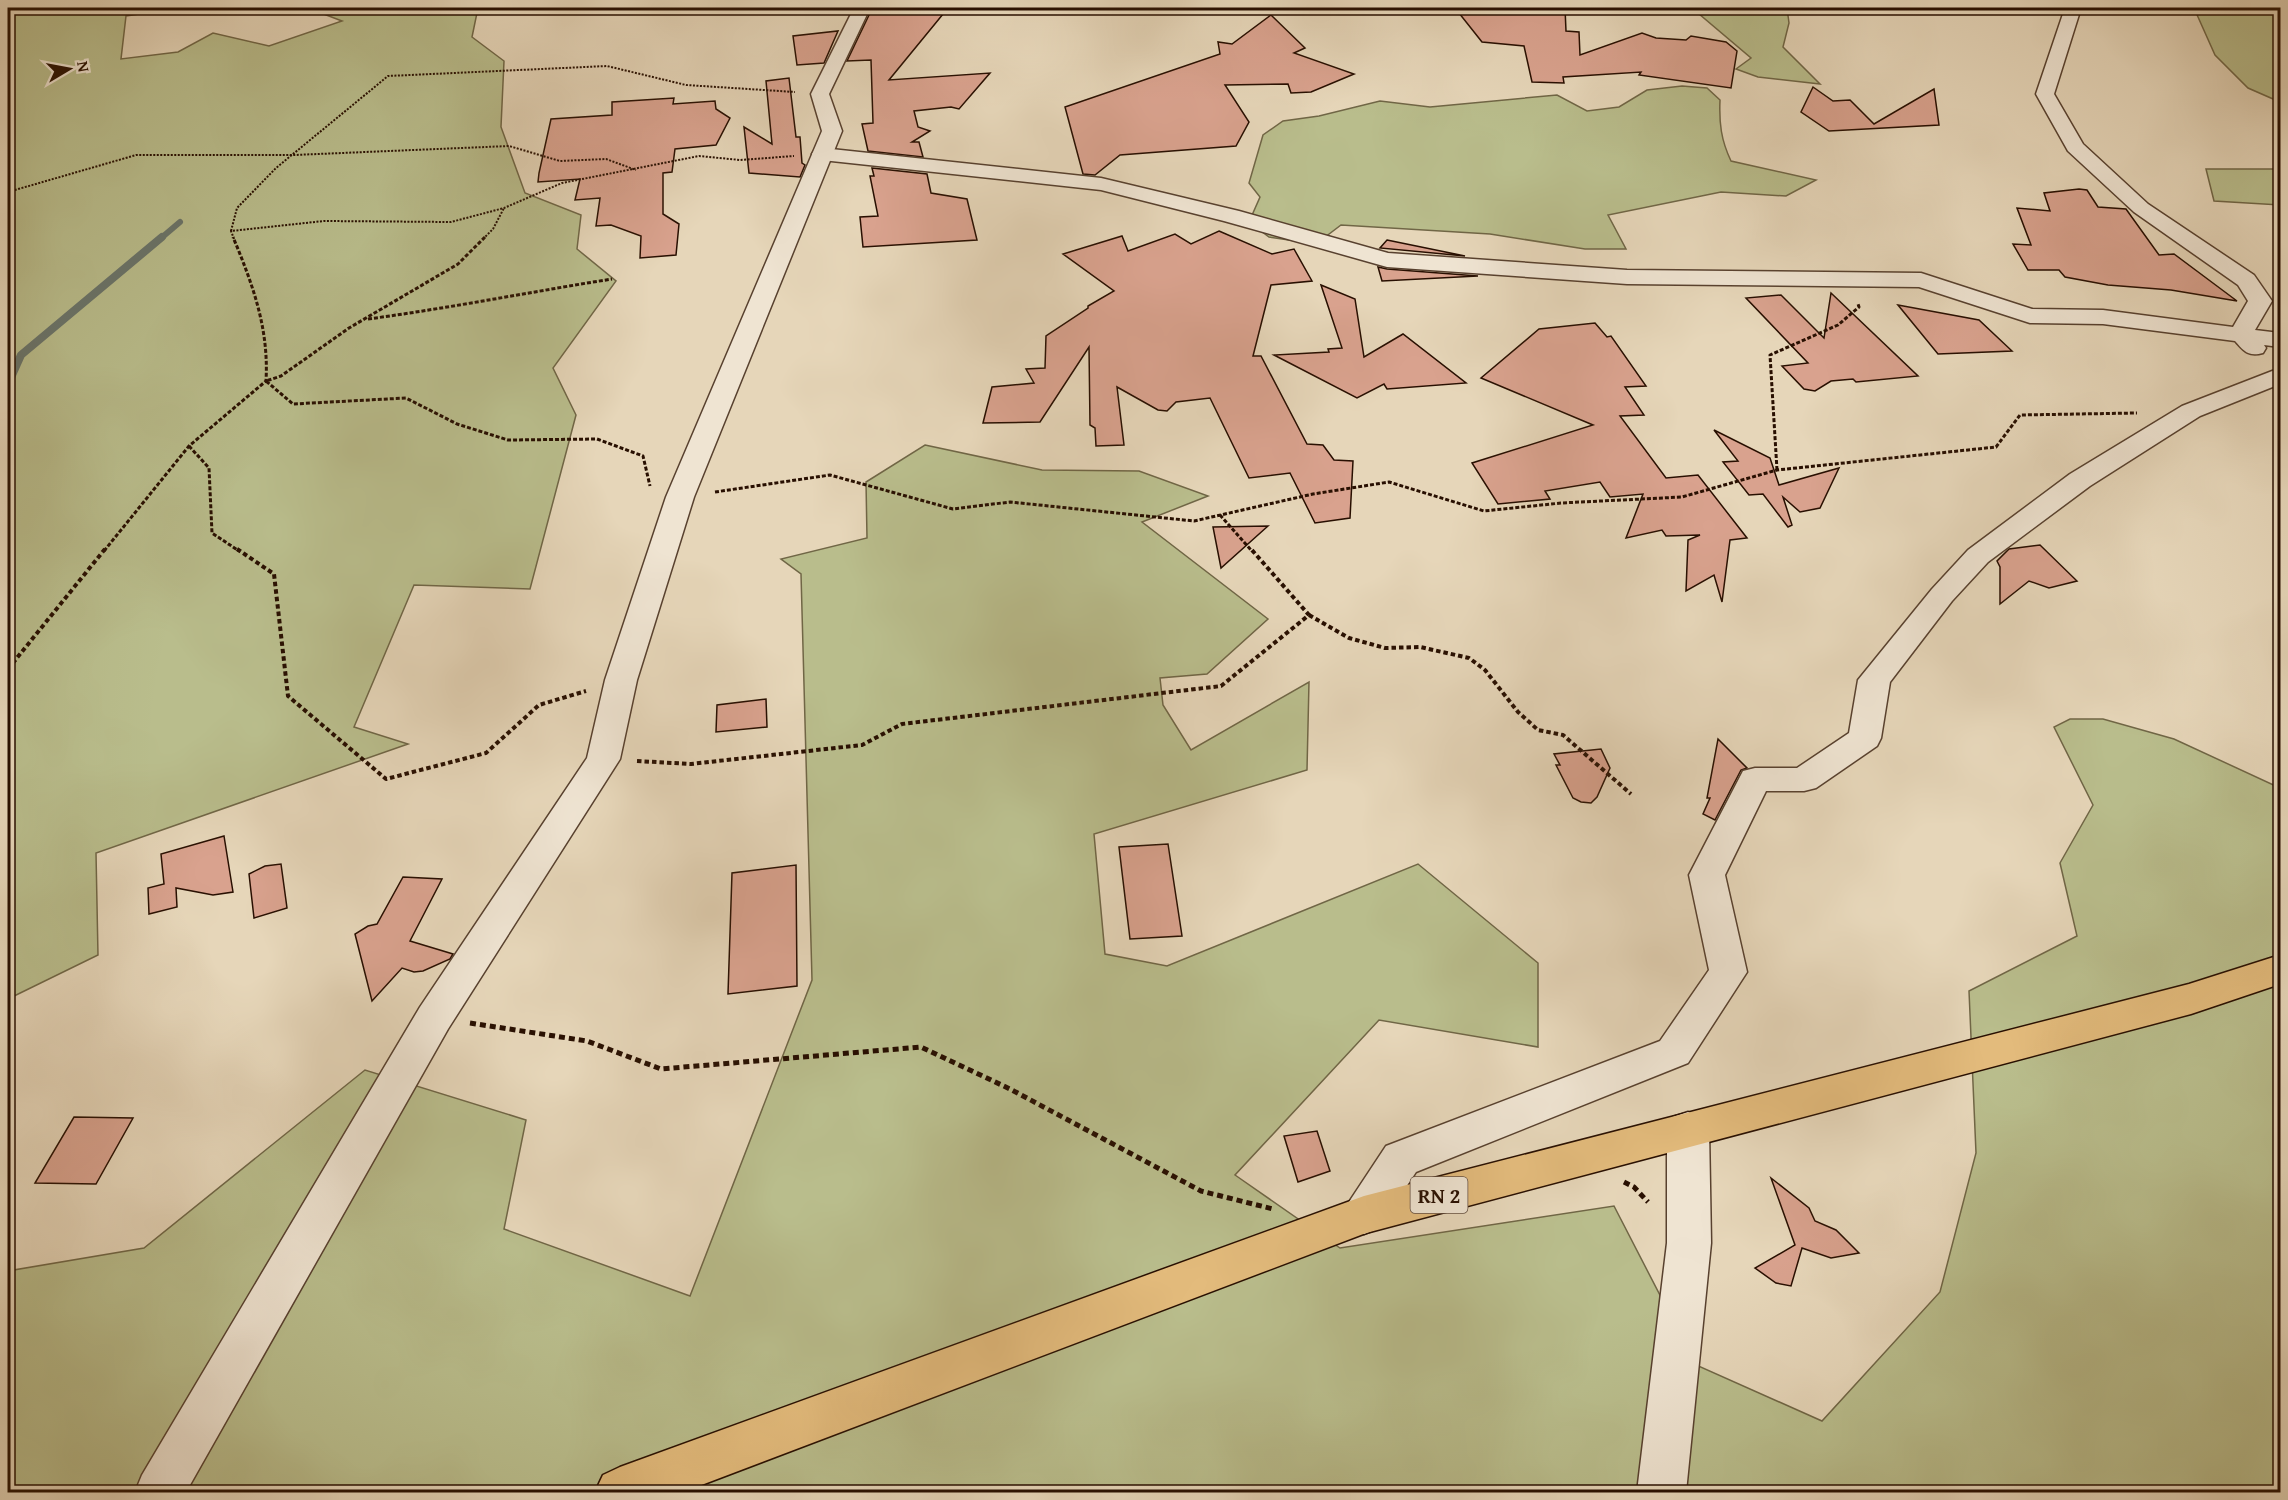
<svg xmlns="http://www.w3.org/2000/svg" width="2288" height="1500" font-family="'Gentium Book Plus',serif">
	<rect width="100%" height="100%" fill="#e6d6b9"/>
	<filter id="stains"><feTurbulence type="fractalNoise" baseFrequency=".00333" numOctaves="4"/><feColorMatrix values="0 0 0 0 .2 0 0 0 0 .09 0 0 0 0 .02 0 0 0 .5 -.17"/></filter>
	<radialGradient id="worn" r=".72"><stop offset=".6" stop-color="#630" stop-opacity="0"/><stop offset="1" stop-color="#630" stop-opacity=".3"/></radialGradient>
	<g fill="#b9bd8c" stroke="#706646" stroke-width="1.5">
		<polygon points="8,8 180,8 126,16 121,59 178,52 213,33 269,46 342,21 321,13 278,8 478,8 472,37 504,61 501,127 525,193 581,215 577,249 616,281 553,368 576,415 530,589 414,585 354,727 408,744 96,853 98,955 8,999"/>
		<polygon points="1692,8 1787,8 1789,23 1783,47 1820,84 1758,77 1736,69 1751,58"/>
		<polygon points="2194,8 2280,8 2280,102 2248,88 2215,55"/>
		<path d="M1682,86L1707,88L1720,100C1719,123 1721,140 1731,161L1816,180L1786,196L1721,192L1608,215L1626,249H1585L1490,234L1341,225L1316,244L1269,237L1249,222L1260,197L1249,183L1263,135L1283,121L1319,116L1380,101L1430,107L1557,95L1587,111L1619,107L1647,90Z"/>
		<polygon points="2280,166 2280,205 2214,201 2206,169 2278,169"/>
		<polygon points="925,445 1042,470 1139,471 1208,496 1142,522 1268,619 1207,674 1160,678 1163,705 1191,750 1309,682 1307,770 1094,834 1105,954 1167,966 1418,864 1538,963 1538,1047 1379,1020 1235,1175 1340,1248 1614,1206 1696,1365 1822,1421 1940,1292 1976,1153 1969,991 2077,936 2060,863 2093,805 2054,727 2070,719 2103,719 2174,739 2280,788 2280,1492 8,1492 8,1271 144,1248 365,1070 526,1120 504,1229 690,1296 812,980 801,574 781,559 867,538 866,482"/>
	</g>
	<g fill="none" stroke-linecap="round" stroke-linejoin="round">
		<polyline stroke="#6a756b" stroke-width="6" points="160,239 180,222"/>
		<polyline stroke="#6a756b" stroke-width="8" points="8,384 21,355 162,237"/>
	</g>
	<g fill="#d9a28e" stroke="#280f01" stroke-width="1.5">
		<polygon points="883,8 948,8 889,80 990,73 959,109 951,107 914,111 918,127 930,131 912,142 919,142 923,157 868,151 862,124 873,123 871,60 847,61 870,13"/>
		<polygon points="1455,8 1565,8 1566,31 1579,32 1580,55 1642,33 1656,38 1686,40 1691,36 1726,42 1737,51 1731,88 1639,75 1641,72 1563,77 1564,83 1532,82 1524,46 1482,42"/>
		<polygon points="1271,15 1305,48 1294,53 1354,74 1311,92 1291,93 1288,84 1225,85 1249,122 1236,146 1120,155 1095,175 1083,174 1065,107 1220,54 1218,42 1232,44"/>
		<polygon points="838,31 824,63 797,65 793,36"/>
		<polygon points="789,78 796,137 800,137 802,163 805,165 800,177 749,173 744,127 772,144 766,81"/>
		<polygon points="1813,87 1833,101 1850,100 1874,124 1934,89 1939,125 1829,131 1801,112"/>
		<polygon points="674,98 673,104 715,101 716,109 730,118 716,145 675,149 672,172 663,173 663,214 679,224 676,255 640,258 641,236 611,225 596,226 600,198 575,200 580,179 538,182 539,173 551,119 612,115 612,102"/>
		<polygon points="872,168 927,174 931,193 967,199 977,240 863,247 860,217 878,216 870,176 874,176"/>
		<polygon points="2079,189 2087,190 2098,207 2126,209 2159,255 2174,254 2237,301 2171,290 2108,285 2065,277 2059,270 2028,270 2013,244 2031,245 2017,208 2050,211 2044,193"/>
		<polygon points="1219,231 1272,254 1294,249 1312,281 1271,285 1253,356 1261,356 1307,444 1323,445 1334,460 1353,461 1350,518 1315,523 1290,473 1249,478 1210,398 1176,402 1167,411 1158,410 1117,387 1124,445 1096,446 1095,428 1090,425 1089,347 1040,422 983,423 992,387 1034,383 1026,369 1045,368 1046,336 1088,308 1088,306 1114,291 1063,254 1122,236 1128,251 1175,234 1191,244"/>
		<polygon points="1387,240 1465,256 1380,248"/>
		<polygon points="1378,267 1387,269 1478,276 1382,281"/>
		<polygon points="1321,285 1355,299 1364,357 1403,334 1466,383 1387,389 1384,384 1357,398 1274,355 1329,352 1328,349 1342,348"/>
		<polygon points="1831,293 1918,376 1856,382 1853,379 1831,381 1815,391 1804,389 1782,366 1808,363 1746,298 1781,295 1824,338"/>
		<polygon points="1898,305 1979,320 2012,351 1938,354"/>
		<polygon points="1595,323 1607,337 1611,336 1646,386 1625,387 1644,415 1620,416 1666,478 1698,475 1747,538 1730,540 1722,602 1714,575 1686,591 1688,540 1700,535 1666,536 1662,530 1626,538 1643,494 1610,497 1600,482 1545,491 1550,499 1498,504 1472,463 1593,425 1481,378 1539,329"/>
		<polygon points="1714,430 1770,458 1779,485 1839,468 1820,508 1800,512 1783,497 1792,525 1788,527 1763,494 1749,495 1723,462 1738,461"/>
		<polygon points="1268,526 1221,568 1213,527"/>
		<polygon points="2040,545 2077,581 2049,588 2029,581 2000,604 2000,567 1997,561 2009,549"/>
		<polygon points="766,699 767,727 716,732 717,705"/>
		<polygon points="1718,739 1747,768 1741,770 1715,820 1703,814 1710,798 1707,798"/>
		<polygon points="1601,749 1610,768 1597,797 1591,803 1581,802 1573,798 1556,765 1560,765 1554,754"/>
		<polygon points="224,836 233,892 213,895 176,888 177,907 149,914 148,888 164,884 161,854"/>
		<polygon points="1168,844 1182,936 1130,939 1119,847"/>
		<polygon points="281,864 287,908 254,918 249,874 265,866"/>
		<polygon points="796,865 797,986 728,994 732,873"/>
		<polygon points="403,877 442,879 410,941 453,954 450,959 423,971 414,972 402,968 372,1001 355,934 368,926 377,924"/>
		<polygon points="74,1117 133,1118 96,1184 35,1183"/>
		<polygon points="1317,1131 1330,1171 1298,1182 1284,1136"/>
		<polygon points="1771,1178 1809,1208 1815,1221 1836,1230 1859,1253 1831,1258 1802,1248 1791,1286 1776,1283 1755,1268 1795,1245"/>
	</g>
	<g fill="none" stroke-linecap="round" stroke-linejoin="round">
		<g stroke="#58412f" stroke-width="3">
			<g id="minor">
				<path d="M2065,8H2081L2054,94L2083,144L2148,204L2254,275L2272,301L2255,330L2280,333V347L2264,345L2266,348L2263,353C2248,357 2244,351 2235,341L2103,324L2030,323L1919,287L1627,284L1387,267L1224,221L1101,190L822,160L815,158L812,154L815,150L822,148L1101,178L1239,211L1388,253L1627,270L1921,273L2032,309L2103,310L2233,327L2248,301L2238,285L2134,212L2068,151L2036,94Z"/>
				<polygon points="2280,368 2280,384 2200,416 2090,486 1988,562 1952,601 1890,682 1881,738 1877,746 1816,788 1804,791 1766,791 1725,875 1747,972 1688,1063 1416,1172 1379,1228 1364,1234 1349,1228 1342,1215 1349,1202 1386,1146 1660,1041 1709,970 1689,875 1743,771 1755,768 1797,768 1849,733 1858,680 1932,589 1968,550 2070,474 2182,406"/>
				<polygon points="1688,1112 1703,1117 1709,1129 1711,1243 1686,1492 1637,1492 1667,1243 1667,1129 1673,1117"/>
			</g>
		</g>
		<g stroke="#58412f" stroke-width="3">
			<polygon id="tertiary" points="854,8 870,8 829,94 842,131 694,497 637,680 620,759 448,1029 186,1492 135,1492 142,1475 420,1007 587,758 605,680 666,497 822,131 811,94"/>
		</g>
		<g stroke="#280f01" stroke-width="3">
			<polygon id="primary" points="2280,955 2280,984 2191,1014 1366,1233 683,1492 595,1492 603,1475 620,1467 1364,1196 2189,984"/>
		</g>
		<g stroke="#280f01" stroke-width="2" stroke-dasharray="2 1.5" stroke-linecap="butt">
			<polyline points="8,192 136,155 294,155 509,146 560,161 606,159 636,170"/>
			<polyline points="231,231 237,208 276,168 388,76 607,66 686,85 795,92"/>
			<polyline points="234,239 231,231 324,221 451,222 504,208 562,183 699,156 740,160 794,156"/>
			<polyline points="483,239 493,229 504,208"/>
		</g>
		<g stroke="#280f01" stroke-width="3" stroke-dasharray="4 2" stroke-linecap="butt">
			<polyline points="485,237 458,264 349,328 281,376 266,381 293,404 406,398 457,424 508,440 597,439 643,456 650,486"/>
			<path d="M368,319C450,308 530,292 612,279"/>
			<polyline points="189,446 209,468 212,533 239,551"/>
			<polyline points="1777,470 1770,355 1838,325 1859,307 1858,304"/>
			<polyline points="715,492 830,475 953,509 1010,502 1194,521 1313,494 1389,482 1484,511 1561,503 1682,497 1777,470 1996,447 2020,415 2137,413"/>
			<polyline points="1220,515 1252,551"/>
			<path d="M104,551L189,446L266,381C269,329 253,285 233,237"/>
		</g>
		<g stroke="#280f01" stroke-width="4" stroke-dasharray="4.5 3" stroke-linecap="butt">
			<polyline points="237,549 274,574 288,696 386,779 486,753 539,705 586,691"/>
			<polyline points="1309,615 1349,638 1385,648 1420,647 1469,658 1485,670 1518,712 1538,730 1563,735 1631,794"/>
			<polyline points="8,669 105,549"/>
			<polyline points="637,761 691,764 862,745 902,724 1221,686 1309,615 1251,549"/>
		</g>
		<g stroke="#280f01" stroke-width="5" stroke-dasharray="6 4" stroke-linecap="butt">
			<polyline points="470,1023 587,1041 661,1069 921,1047 1010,1089 1201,1191 1273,1209"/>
			<polyline points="1624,1182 1634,1187 1648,1202"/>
		</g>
		<use href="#minor" fill="#efe4d2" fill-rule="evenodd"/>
		<use href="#tertiary" fill="#efe4d2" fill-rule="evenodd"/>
		<use href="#primary" fill="#e3bb7c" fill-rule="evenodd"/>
	</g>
	<g text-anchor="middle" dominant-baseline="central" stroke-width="5" stroke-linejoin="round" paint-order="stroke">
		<rect fill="#efe4d2" stroke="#644f40" stroke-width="1.5" x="1410.5" y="1177" width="57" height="36" rx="4.5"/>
		<g font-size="21" font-weight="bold" fill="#280f01">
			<text x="1439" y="1195">RN 2</text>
		</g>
	</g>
	<rect width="2288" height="1500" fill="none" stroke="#e6d6b9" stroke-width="30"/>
	<rect x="9" y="9" width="2270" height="1482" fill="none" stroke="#280f01" stroke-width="3"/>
	<rect x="15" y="15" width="2258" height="1470" fill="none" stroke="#280f01" stroke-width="1.5"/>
	<g transform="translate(69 69) rotate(80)" stroke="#efe4d2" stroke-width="4.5" paint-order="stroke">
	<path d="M0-4.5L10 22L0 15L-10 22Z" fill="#280f01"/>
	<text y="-9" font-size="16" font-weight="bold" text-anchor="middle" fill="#280f01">N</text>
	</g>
	<rect width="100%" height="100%" filter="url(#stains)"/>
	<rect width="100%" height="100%" fill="url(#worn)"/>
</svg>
